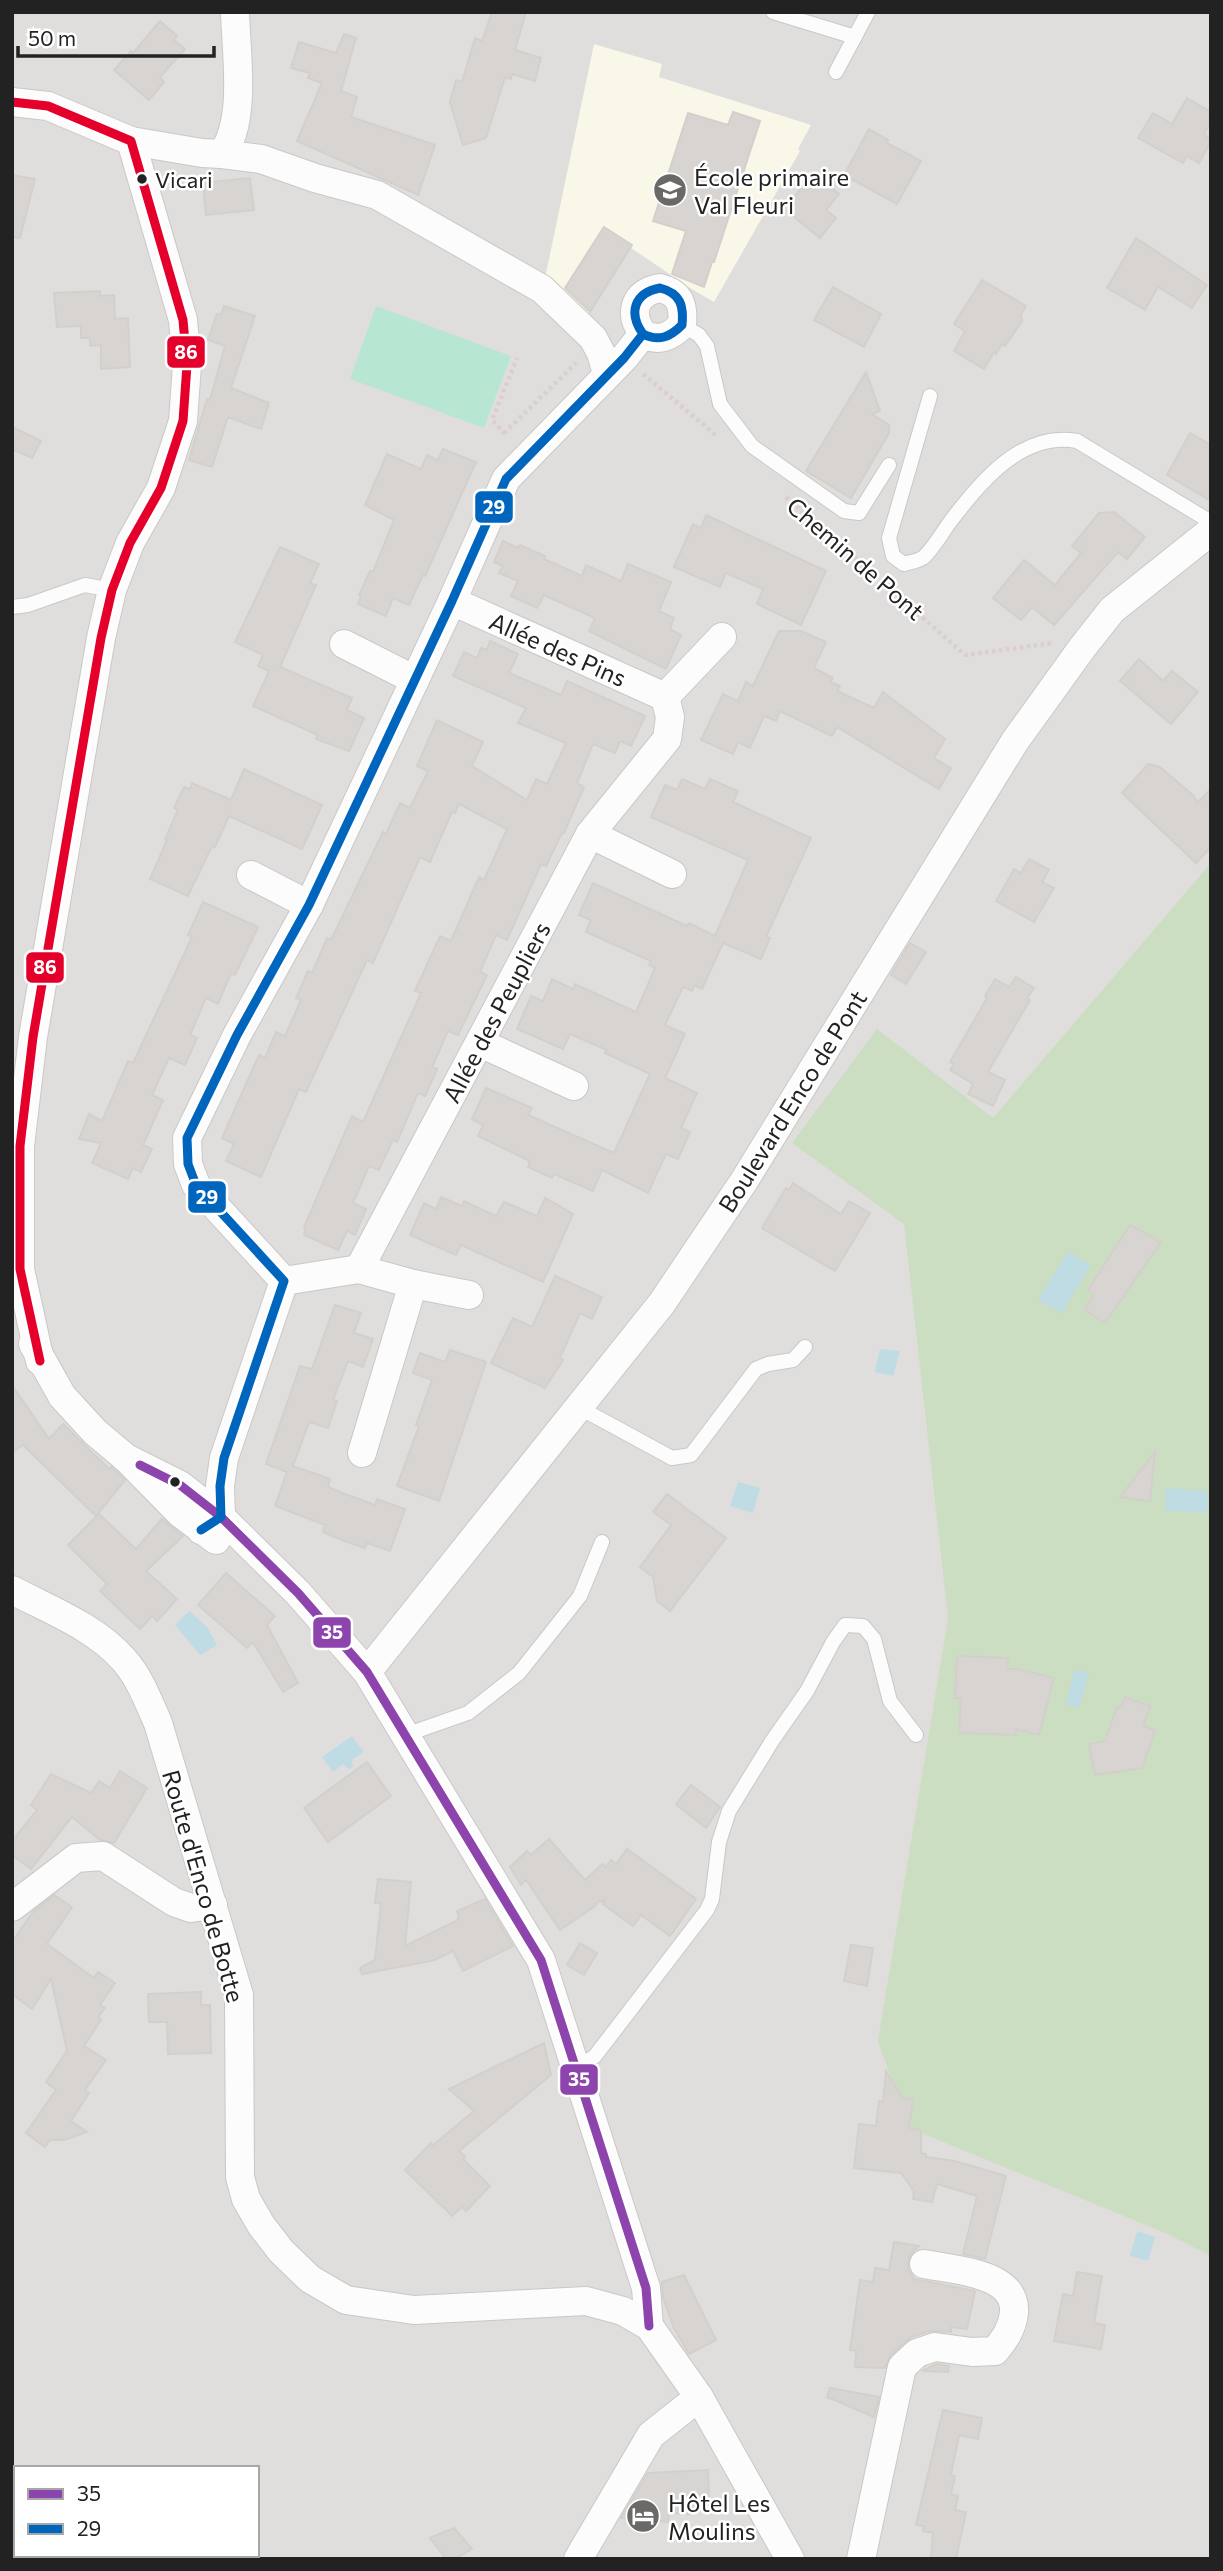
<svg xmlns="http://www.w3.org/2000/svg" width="1223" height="2571" font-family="Commissioner,sans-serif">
	<rect width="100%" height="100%" fill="#f0eeeb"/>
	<path fill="#dfdedc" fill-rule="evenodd" d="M12,12H1211V2559H12ZM16,2468H257V2555H16Z"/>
	<polygon fill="#f8f7e8" points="594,44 662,64 659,77 811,125 798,149 800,151 714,302 671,277 671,275 631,248 584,320 544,283"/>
	<polygon fill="#cbdec1" points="1211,863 1211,2256 1163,2232 909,2128 878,2041 948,1618 904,1224 792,1143 877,1029 993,1118"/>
	<polygon fill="#b7e6d2" points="376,306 511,356 484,428 350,379"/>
	<polygon fill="#e0dfde" points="592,359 635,399 560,477 513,431 586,360"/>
	<g fill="#bfdbe3">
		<polygon points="1068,1252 1091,1265 1062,1313 1038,1300"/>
		<polygon points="880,1349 900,1351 893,1376 875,1372"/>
		<polygon points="738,1482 760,1488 753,1513 730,1506"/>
		<polygon points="1166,1488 1208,1491 1207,1512 1165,1511"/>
		<polygon points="189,1611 207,1627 217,1645 200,1655 175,1625"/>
		<polygon points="1075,1669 1089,1673 1079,1708 1066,1704"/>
		<polygon points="352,1736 364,1752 352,1760 353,1767 349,1769 343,1764 333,1772 322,1757"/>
		<polygon points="1137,2231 1155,2237 1148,2261 1130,2256"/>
	</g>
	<g fill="#d7d4d2" stroke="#d3d0cc" stroke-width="2">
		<polygon points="492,12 526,12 515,50 541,58 535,81 512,74 511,79 505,77 486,138 463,145 450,102 456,80 462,82 475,38 482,41"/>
		<polygon points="160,21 177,36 174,40 185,49 160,77 164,82 149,100 114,70 131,51 133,53"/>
		<polygon points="344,34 356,38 341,91 357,97 351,117 435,145 418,195 297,141 322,83 308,78 310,73 291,68 299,42 336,53"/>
		<polygon points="1187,98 1211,112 1211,122 1204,134 1211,141 1199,163 1187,156 1183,163 1138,138 1153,113 1172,124"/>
		<polygon points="733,112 760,121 714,262 712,262 704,287 672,274 686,231 653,221 688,113 728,125"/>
		<polygon points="869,129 888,140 887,143 921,161 897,204 844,175"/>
		<polygon points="813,173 839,194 826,210 836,218 820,238 788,212 795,203 792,200"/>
		<polygon points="12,175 35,179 20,238 12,237"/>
		<polygon points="250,178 254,210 206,215 203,183"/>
		<polygon points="604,227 632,245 590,312 565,288"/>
		<polygon points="1136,238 1207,285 1192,308 1158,287 1145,310 1107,288"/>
		<polygon points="982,280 1026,306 1020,316 1022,318 1022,321 1005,346 1002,344 996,354 994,352 984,369 954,351 965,331 954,324"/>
		<polygon points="833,287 881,314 864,347 814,320"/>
		<polygon points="100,291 100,296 114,295 115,319 128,318 130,367 101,369 101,345 90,346 90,338 81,338 81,326 57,327 54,293"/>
		<polygon points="224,306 255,316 231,388 269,403 261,429 228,417 212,467 189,460 207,399 210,400 225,346 208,340 217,314 221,315"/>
		<polygon points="866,372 880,411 872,414 889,425 889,433 851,498 806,471"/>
		<polygon points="12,427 41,441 32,458 12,449"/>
		<polygon points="1190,433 1211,445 1211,501 1167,475"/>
		<polygon points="443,449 476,462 425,576 423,575 409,605 393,598 386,616 358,604 361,597 359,595 370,571 373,572 394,520 365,505 387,454 421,469 427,455 438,460"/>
		<polygon points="1114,512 1145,537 1127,559 1118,552 1054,625 1032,607 1021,620 993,598 1024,560 1055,585 1081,553 1072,546 1099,513"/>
		<polygon points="706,515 826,571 801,625 757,604 763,589 726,573 720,587 674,567 693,524 701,528"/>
		<polygon points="503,541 518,548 520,545 545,556 544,559 582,576 586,565 621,581 628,564 671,582 659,611 674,618 670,629 681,635 666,669 589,631 595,618 544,595 537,608 511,596 518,581 499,573 503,566 494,562"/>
		<polygon points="280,547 319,564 310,583 316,585 280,667 352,698 347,710 364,718 349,751 316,739 318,735 253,706 269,671 258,666 263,655 235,642"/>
		<polygon points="779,631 801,631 826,642 814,668 833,678 830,682 840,686 837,691 874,708 883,692 945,739 934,758 951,768 939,789 837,727 832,736 780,711 776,721 764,716 750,748 738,742 733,754 701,740 723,694 738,701 746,682 753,686"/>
		<polygon points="490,641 518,654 509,673 561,695 567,681 645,716 631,746 620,741 615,753 593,744 577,783 584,787 564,833 562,833 546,866 541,864 507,940 496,935 480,972 487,975 458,1035 448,1031 432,1067 437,1069 425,1096 418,1093 397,1142 393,1140 379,1170 369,1166 353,1203 366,1209 355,1235 347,1231 338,1250 304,1235 306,1229 304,1227 352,1116 363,1122 421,993 415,991 440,936 451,941 479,877 484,880 507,829 459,804 455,813 452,812 430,862 420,857 373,963 367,960 306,1092 299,1089 261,1177 226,1161 234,1144 222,1138 259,1055 265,1058 276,1032 285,1036 301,1000 296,998 308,971 312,973 327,938 331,940 383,832 386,834 400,803 410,808 428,771 417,766 437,720 483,742 472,766 527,800 536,779 547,784 566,743 518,723 526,708 453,676 464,652 477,658 481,648 487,650"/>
		<polygon points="1139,659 1163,681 1172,671 1198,692 1171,724 1120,681"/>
		<polygon points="1148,764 1160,767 1194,796 1197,803 1211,789 1211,847 1196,863 1122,793"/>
		<polygon points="244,769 322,805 302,849 229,816 215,847 212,846 188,896 150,879 167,840 165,839 178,810 174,808 184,787 190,789 192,783 231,800"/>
		<polygon points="682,779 705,789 710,779 738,791 733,802 811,838 766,937 770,938 761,959 723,943 702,989 694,985 692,991 683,987 665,1025 685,1034 665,1078 697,1093 681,1128 690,1132 678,1159 666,1154 648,1193 602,1170 593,1191 554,1174 552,1178 528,1167 530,1161 478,1136 483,1125 472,1119 486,1088 532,1108 528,1115 614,1153 650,1074 605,1053 607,1050 570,1034 563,1049 517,1029 531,996 543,1001 552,979 573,989 575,984 636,1012 655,968 649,965 651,961 586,932 591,920 579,915 593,883 687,926 689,923 715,936 748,860 651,817 665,785 677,790"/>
		<polygon points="1029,859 1049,870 1042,882 1054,888 1034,922 996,901 1014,869 1021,873"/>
		<polygon points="203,902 258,927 235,975 231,973 218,1004 206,998 190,1035 197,1038 185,1065 169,1058 152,1095 163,1100 143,1145 152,1149 141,1172 133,1168 128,1179 92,1163 101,1143 79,1139 89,1114 102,1121 128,1061 133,1063 192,937 188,935"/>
		<polygon points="910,943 926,952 906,984 891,975"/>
		<polygon points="1016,977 1034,988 1027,998 1030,1000 988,1072 1005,1080 993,1106 968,1094 973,1084 950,1070 954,1064 950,1062 987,998 985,996 995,979 1009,987"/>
		<polygon points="793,1183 841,1214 849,1201 870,1213 835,1271 762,1228 786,1188 789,1190"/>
		<polygon points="441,1197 462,1206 464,1201 496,1216 504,1202 537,1216 545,1198 573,1214 543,1282 461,1245 456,1255 410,1235 424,1203 436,1209"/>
		<polygon points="1130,1225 1161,1242 1105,1323 1085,1310 1094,1294 1088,1290"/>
		<polygon points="555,1276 602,1297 592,1319 580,1313 560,1358 563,1360 545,1388 491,1363 513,1318 532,1327"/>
		<polygon points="335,1305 361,1313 354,1333 373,1339 363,1367 348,1361 333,1400 337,1401 328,1428 309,1422 293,1466 330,1479 328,1487 345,1494 375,1505 377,1499 405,1509 390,1551 367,1543 365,1548 344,1541 323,1532 325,1525 275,1506 287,1472 266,1464 300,1366 312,1369"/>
		<polygon points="450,1350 486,1362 439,1501 397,1486 419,1426 416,1425 432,1380 413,1373 420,1353 445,1362"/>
		<polygon points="12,1385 49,1439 63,1424 109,1469 111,1467 125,1480 96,1516 23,1445 12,1452"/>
		<polygon points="1155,1452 1150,1501 1120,1497"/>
		<polygon points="667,1494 726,1538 670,1611 657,1601 653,1577 640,1567 671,1525 653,1512"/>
		<polygon points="99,1514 136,1549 162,1519 183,1536 146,1571 177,1599 157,1621 152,1616 140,1629 100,1591 107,1584 68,1545"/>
		<polygon points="226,1573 275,1616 267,1625 298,1683 283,1692 253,1642 247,1648 198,1605"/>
		<polygon points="957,1656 1008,1658 1007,1669 1018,1669 1054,1678 1039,1735 1016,1729 1016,1735 959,1733 961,1698 955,1698"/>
		<polygon points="1125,1697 1151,1706 1143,1726 1155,1730 1142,1768 1095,1775 1089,1744 1105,1741 1117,1707 1121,1708"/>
		<polygon points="367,1762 391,1796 328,1842 304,1808"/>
		<polygon points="120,1771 147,1788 114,1843 100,1840 72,1817 31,1869 12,1855 12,1841 37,1810 31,1805 51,1774 91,1793 99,1781 110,1788"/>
		<polygon points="691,1785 720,1807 706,1828 676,1804"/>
		<polygon points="549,1839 585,1880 602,1864 606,1867 611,1860 616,1864 627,1849 696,1899 670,1936 641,1915 633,1926 603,1904 605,1899 601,1902 599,1901 595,1906 560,1930 526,1880 521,1885 510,1867 527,1851 531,1855"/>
		<polygon points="378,1879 411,1882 405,1946 456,1921 459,1918 457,1911 485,1899 513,1946 463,1971 453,1951 435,1960 362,1974 360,1968 375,1960 381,1903 375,1903"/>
		<polygon points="54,1895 72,1907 47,1944 94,1978 98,1972 115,1983 100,2005 105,2008 98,2017 101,2020 84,2046 106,2060 87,2087 85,2091 89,2093 71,2121 87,2132 64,2140 50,2140 45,2147 26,2133 56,2090 46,2082 67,2051 51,1979 32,2009 12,1994 12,1942 33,1912"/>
		<polygon points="580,1943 597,1953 584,1975 567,1965"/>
		<polygon points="851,1945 873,1948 867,1986 844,1981"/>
		<polygon points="201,1992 201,2005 210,2005 211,2053 168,2054 167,2022 149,2022 148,1994"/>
		<polygon points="544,2043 551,2075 459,2151 465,2156 463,2159 490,2186 466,2211 462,2207 452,2216 405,2170 431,2143 433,2145 474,2111 449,2089"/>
		<polygon points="886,2071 902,2098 913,2099 909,2128 921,2130 921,2153 926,2154 926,2157 955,2161 1006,2176 985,2259 963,2254 977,2196 937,2184 932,2202 913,2199 914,2191 901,2173 854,2168 859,2124 876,2126 879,2101 883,2102"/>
		<polygon points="894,2242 919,2246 911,2254 908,2262 908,2269 914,2279 975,2291 967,2329 951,2327 951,2332 930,2331 911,2337 891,2355 885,2368 855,2367 856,2351 850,2350 860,2280 873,2282 875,2268 889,2270"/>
		<polygon points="1077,2272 1102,2276 1094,2323 1105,2325 1101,2349 1054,2341 1063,2294 1073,2296"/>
		<polygon points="684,2275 716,2340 689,2354 674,2328 663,2298 662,2282"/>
		<polygon points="937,2364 949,2366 948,2372 922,2371"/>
		<polygon points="830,2388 879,2397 874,2417 827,2397"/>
		<polygon points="943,2410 982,2418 978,2439 959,2435 951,2475 955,2476 951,2494 958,2496 955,2510 966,2512 956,2559 931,2559 933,2533 923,2531 924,2526 916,2525"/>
		<polygon points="708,2470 709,2503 706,2503 706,2510 690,2510 690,2514 669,2513 668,2522 621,2518 648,2473"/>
		<polygon points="454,2528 472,2549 454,2559 446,2559 430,2538"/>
	</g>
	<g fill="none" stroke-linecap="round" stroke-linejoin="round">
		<g stroke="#c9c8c7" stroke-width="16">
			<g id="lane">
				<polyline points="773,12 855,37"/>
				<polyline points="836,72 868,12"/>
				<polyline points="682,325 699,335 707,346 720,404 752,446 844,511 859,513 889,465"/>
				<path d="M930,396L889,538L893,556L904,564C910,562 919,561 924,557C934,547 942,533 950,522C980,482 1022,431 1077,441L1211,522"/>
				<polyline points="12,607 28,605 85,585 112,590"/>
				<polyline points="578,1407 672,1458 691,1455 756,1369 768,1364 793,1360 805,1347"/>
				<polyline points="405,1735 468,1713 519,1673 580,1596 602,1542"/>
				<polyline points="578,2068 595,2056 707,1910 712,1899 719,1842 729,1811 772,1741 807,1691 833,1642 845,1625 863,1626 874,1639 890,1701 916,1735"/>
			</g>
		</g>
		<g stroke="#c9c8c7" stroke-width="30">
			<g id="street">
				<polyline points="12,102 48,106 131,141 183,320 187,365 183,421 161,488 130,543 112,590 101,638 33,1037 20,1146 20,1269 40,1361"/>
				<path d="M131,141L202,153L222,154C247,121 236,53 235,12"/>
				<polyline points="222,154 261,159 315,178 377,195 542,289 593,338 601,353 607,374"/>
				<polyline points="452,601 665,697"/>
				<polyline points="344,644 415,680"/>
				<polyline points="665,697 722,637"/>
				<polyline points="590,834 672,874"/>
				<polyline points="251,875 309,905"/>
				<polyline points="480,1043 574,1086"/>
				<polyline points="359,1269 413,1284 469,1295"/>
				<polyline points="284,1281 359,1269 590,834 667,739 670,717 665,697"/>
				<polyline points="33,1344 62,1396 95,1432 126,1458 180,1513 216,1540"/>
				<polyline points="362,1453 413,1284"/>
				<polyline points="126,1458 180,1485 221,1517 298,1593 367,1672 541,1960 646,2288 649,2326"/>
				<path d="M201,1530L221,1517L220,1486L224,1458L284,1281L196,1185L188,1164L187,1138L237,1035L309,905L452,601L506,479L624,358L643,334C659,342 670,337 682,325C684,305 680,293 660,288C634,293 628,313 643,334"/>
				<path d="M12,1590C50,1610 95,1627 124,1660C140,1678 148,1701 158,1723L239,1995L240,2177L246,2199L261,2225L281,2251L310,2279L346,2300L414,2310L586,2301L623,2311L649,2326L699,2397L790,2559"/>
				<polyline points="367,1672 662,1303 744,1181 1015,741 1082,648 1112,610 1211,531"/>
				<polyline points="12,1907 76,1858 103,1856 174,1902 191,1908 213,1905"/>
				<polyline points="578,2559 651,2435 699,2397"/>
				<path d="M861,2559L902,2367L917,2353L935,2347L972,2352L995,2351C1005,2339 1012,2329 1014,2313C1017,2272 953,2270 924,2264"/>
			</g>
		</g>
		<g stroke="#dccecd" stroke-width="4.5" stroke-dasharray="3.5 3.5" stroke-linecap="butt">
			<polyline points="643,374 717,436"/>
			<polyline points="504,433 576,363"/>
			<polyline points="505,434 492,420 517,358"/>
			<polyline points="786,497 965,655 1053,643"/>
		</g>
		<use href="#lane" stroke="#fdfcfc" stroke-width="14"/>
		<use href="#street" stroke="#fdfcfc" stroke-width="28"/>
		<g stroke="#fff" stroke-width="14">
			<polyline id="bus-1" points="140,1465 180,1485 221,1517 298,1593 367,1672 541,1960 646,2288 649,2326"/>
		</g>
		<g stroke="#fff" stroke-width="14">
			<path id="bus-2" d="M201,1530L221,1517L220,1486L224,1458L284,1281L196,1185L188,1164L187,1138L237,1035L309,905L452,601L506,479L624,358L643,334C659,342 670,337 682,325C684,305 680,293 660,288C634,293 628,313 643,334"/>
		</g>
		<g stroke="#fff" stroke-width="14">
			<polyline id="bus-3" points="12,102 48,106 131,141 183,320 187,365 183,421 161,488 130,543 112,590 101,638 33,1037 20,1146 20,1269 40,1361"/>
		</g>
		<use href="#bus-1" stroke="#8e44ad" stroke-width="9"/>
		<use href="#bus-2" stroke="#0065bd" stroke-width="9"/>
		<use href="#bus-3" stroke="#e4002b" stroke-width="9"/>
	</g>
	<defs>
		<g id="school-disc" transform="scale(1.75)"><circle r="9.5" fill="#6a6968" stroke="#fff"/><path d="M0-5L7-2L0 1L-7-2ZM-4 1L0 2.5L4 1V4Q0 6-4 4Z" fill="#fff"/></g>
		<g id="hotel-disc" transform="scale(1.75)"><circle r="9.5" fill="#6a6968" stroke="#fff"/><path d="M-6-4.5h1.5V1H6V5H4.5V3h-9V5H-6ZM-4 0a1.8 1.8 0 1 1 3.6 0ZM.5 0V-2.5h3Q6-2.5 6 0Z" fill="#fff"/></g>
	</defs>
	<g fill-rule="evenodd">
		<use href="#school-disc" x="670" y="190"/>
		<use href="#hotel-disc" x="643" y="2516"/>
	</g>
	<g fill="#222" stroke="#fff" stroke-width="2.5">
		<circle cx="142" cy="179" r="6"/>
		<circle cx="175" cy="1482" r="6"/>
	</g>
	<g text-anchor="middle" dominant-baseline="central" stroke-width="5" stroke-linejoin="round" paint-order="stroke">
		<g font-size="22" fill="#222" stroke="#fff" text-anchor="start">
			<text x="155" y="179">Vicari</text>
		</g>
		<g font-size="24" fill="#222" stroke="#fff" text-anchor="start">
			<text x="694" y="176">École primaire<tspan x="694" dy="28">Val Fleuri</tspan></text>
			<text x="668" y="2502">Hôtel Les<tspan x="668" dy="28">Moulins</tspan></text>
		</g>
		<g font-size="24" fill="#222" stroke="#fff">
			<text transform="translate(856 558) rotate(41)">Chemin de Pont</text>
			<text transform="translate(558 649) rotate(24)">Allée des Pins</text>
			<text transform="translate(496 1012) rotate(-62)">Allée des Peupliers</text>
			<text transform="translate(792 1101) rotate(-58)">Boulevard Enco de Pont</text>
			<text transform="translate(204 1886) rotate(74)">Route d'Enco de Botte</text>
		</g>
	</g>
	<g stroke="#fff" stroke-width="2.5">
		<rect x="166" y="335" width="40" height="34" rx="7" fill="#e4002b"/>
		<rect x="474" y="490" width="40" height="34" rx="7" fill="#0065bd"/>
		<rect x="25" y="951" width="40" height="33" rx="7" fill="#e4002b"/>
		<rect x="187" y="1180" width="40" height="34" rx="7" fill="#0065bd"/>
		<rect x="312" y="1616" width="40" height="33" rx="7" fill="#8e44ad"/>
		<rect x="559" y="2063" width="40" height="33" rx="7" fill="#8e44ad"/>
	</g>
	<g font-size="19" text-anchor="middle" font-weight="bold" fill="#fff">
		<text x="186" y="359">86</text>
		<text x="494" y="514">29</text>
		<text x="45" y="974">86</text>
		<text x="207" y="1204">29</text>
		<text x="332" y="1639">35</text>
		<text x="579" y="2086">35</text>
	</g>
	<rect width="1223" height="2571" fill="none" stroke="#222222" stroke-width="28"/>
	<rect x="14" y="2466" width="245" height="91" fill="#ffffff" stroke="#a7a7a7" stroke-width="2"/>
	<rect x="28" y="2489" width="35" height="10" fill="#8e44ad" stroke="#a7a7a7" stroke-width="2"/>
	<text x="77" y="2501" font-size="21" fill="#222222">35</text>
	<rect x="28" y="2524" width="35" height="10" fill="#0065bd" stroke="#a7a7a7" stroke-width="2"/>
	<text x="77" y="2536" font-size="21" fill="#222222">29</text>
	<path d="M18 46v10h196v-10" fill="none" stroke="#222222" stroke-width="3.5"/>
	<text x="28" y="46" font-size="21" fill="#222222" stroke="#ffffff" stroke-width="5" paint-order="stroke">50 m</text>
</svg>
